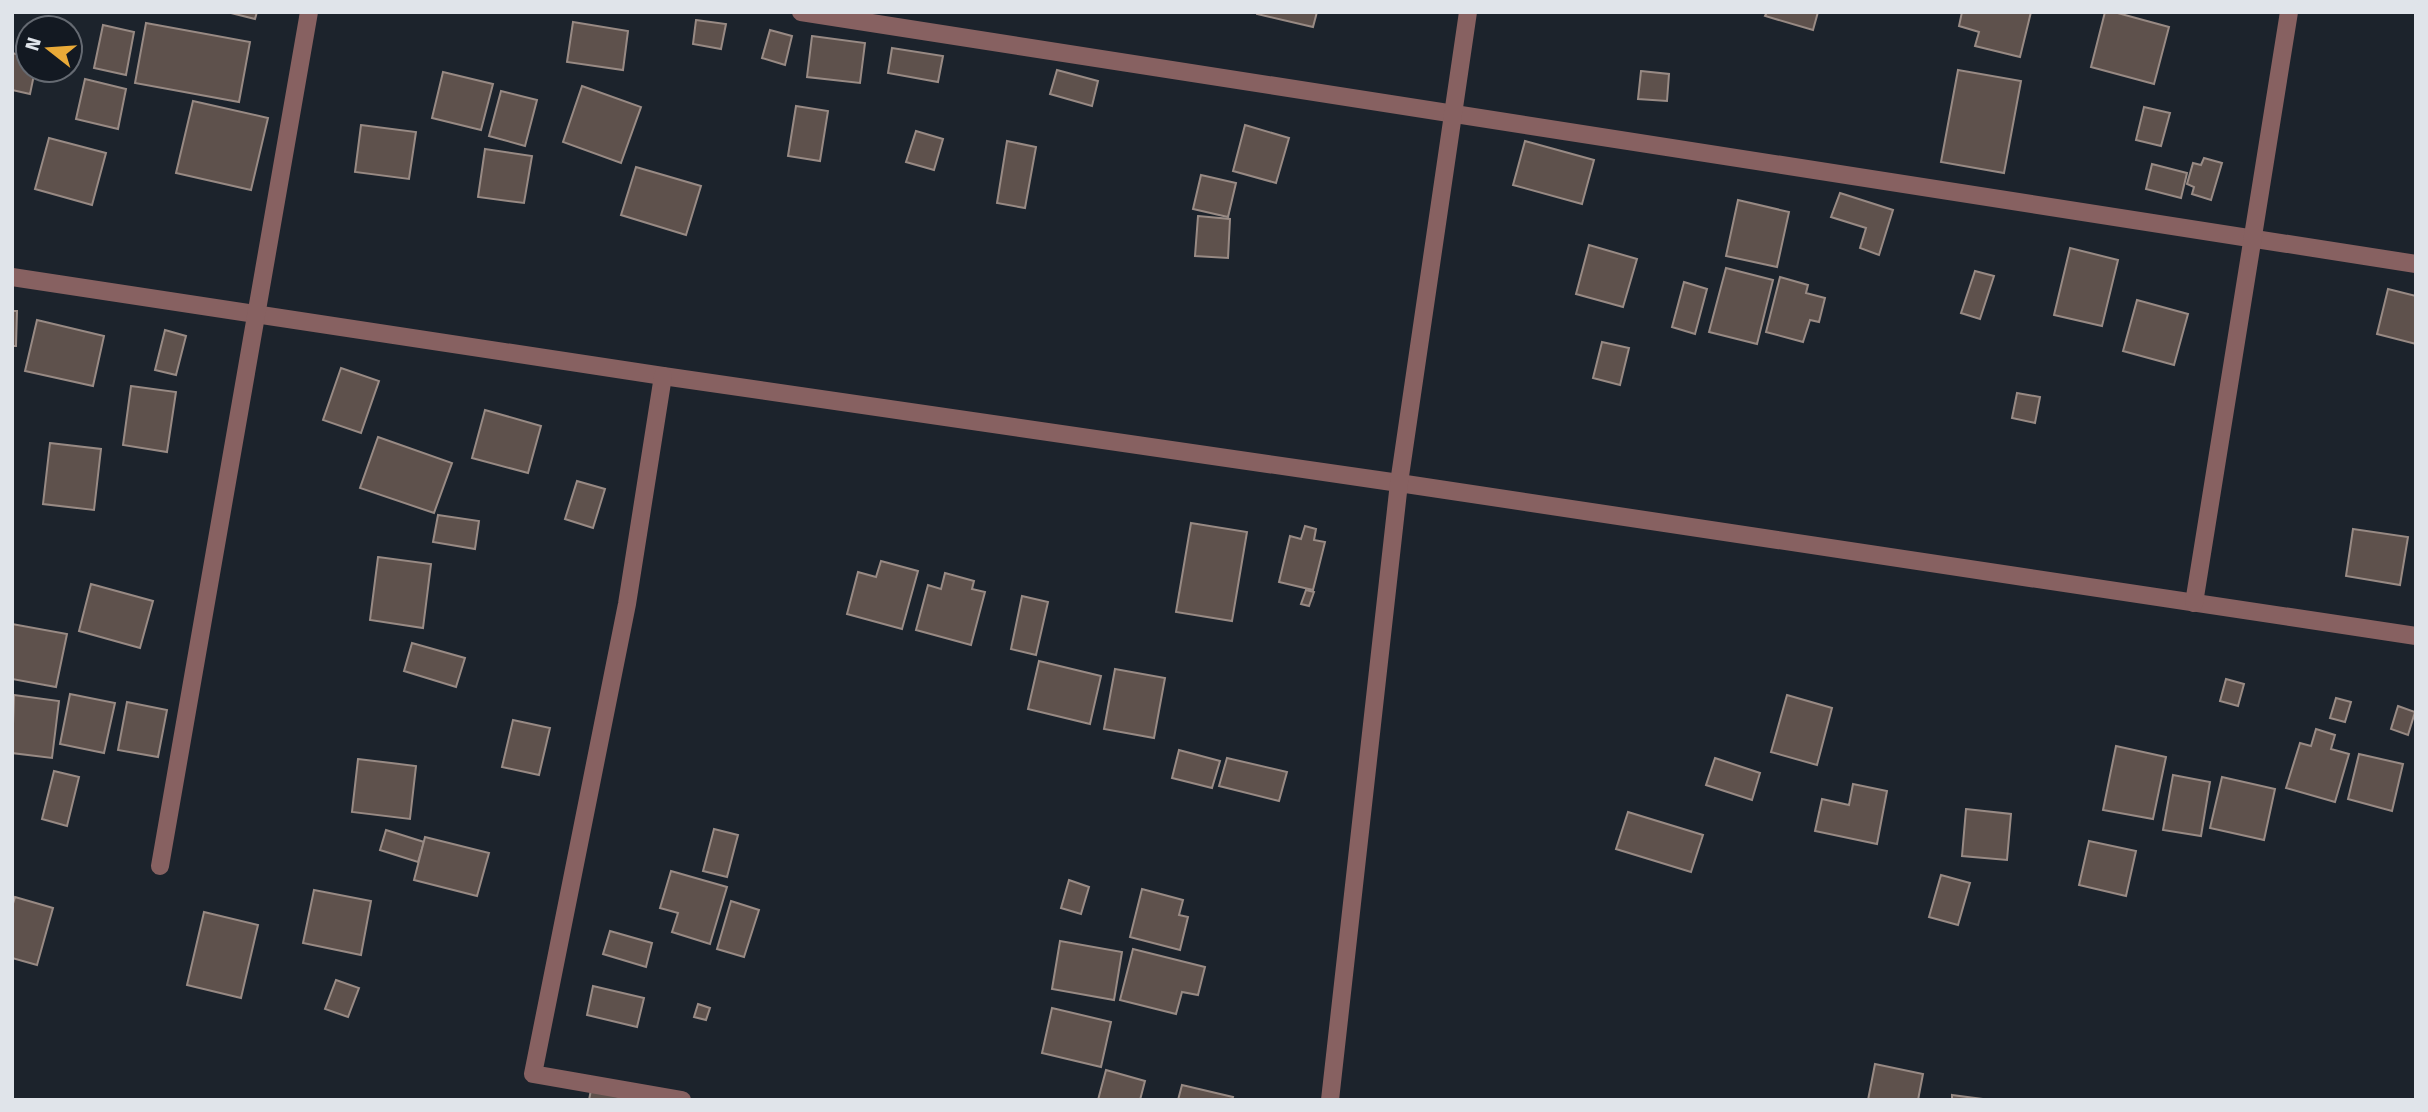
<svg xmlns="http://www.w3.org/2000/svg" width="2428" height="1112" font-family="'Fira Sans',sans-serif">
	<rect width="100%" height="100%" fill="#1c232c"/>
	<g fill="#5e514c" stroke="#988a84" stroke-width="2">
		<polygon points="227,12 257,12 255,19"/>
		<polygon points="1257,12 1317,12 1313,27 1257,14"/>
		<polygon points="1767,12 1818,12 1813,30 1765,16"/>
		<polygon points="1962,12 2031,12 2020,57 1975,46 1979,32 1959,26"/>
		<polygon points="2105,12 2114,12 2169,27 2154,84 2091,67"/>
		<polygon points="696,20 726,24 721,49 693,44"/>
		<polygon points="573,22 628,31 623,70 567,62"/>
		<polygon points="146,23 250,42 239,102 135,83"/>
		<polygon points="103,25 134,32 126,75 94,68"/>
		<polygon points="770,30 792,36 785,65 762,58"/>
		<polygon points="812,36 865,43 860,83 807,77"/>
		<polygon points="892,48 943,56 938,82 888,73"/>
		<polygon points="12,53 28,57 28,70 35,70 30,94 12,90"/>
		<polygon points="1057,70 1098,81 1092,106 1050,94"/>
		<polygon points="1958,70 2021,81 2004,173 1941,162"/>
		<polygon points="1641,71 1669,74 1667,101 1638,99"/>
		<polygon points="443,72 493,84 481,130 432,118"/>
		<polygon points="85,79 126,89 118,129 76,119"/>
		<polygon points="582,86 641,107 621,163 563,142"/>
		<polygon points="501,91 537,100 525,146 489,136"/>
		<polygon points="193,101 268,118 251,190 176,173"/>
		<polygon points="796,106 828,111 820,161 788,156"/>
		<polygon points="2144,107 2170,113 2161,146 2136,140"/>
		<polygon points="361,125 416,132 409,179 355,172"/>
		<polygon points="1245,125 1289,138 1276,183 1233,171"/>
		<polygon points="916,131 943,139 934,170 906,162"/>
		<polygon points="49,138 106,153 92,205 35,189"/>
		<polygon points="1007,141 1036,147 1025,208 997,203"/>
		<polygon points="1525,141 1594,160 1582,204 1513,185"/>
		<polygon points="485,149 532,156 524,203 478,197"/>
		<polygon points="2204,158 2222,163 2211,200 2192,194 2194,187 2187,184 2193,163 2201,165"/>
		<polygon points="2152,164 2187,173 2181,198 2146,189"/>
		<polygon points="636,167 701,186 686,235 621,215"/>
		<polygon points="1201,175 1236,183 1228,217 1193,209"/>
		<polygon points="1840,193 1893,210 1879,255 1860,248 1866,228 1831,217"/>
		<polygon points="1738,200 1789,212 1777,267 1726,256"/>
		<polygon points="1198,216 1230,219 1228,258 1195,256"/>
		<polygon points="1589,245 1637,259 1623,307 1576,294"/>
		<polygon points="2070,248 2118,260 2102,326 2054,315"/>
		<polygon points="1726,268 1773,280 1757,344 1709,332"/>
		<polygon points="1975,271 1994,276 1980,319 1961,313"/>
		<polygon points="1780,277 1808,285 1806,293 1825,298 1819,322 1810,320 1803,342 1766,332"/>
		<polygon points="1684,282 1707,289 1695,334 1672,327"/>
		<polygon points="2388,289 2416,296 2416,344 2377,334"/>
		<polygon points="2137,300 2188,314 2174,365 2123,351"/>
		<polygon points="12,311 17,311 16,346 12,346"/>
		<polygon points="37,320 104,336 93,386 25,371"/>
		<polygon points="165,330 186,336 176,375 155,370"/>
		<polygon points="1602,342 1629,348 1620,385 1593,378"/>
		<polygon points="341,368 379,381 361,433 323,420"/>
		<polygon points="131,386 176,392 167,452 123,445"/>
		<polygon points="2017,393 2040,397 2035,423 2012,418"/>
		<polygon points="485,410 541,426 528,473 472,458"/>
		<polygon points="378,437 452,463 434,513 360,488"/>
		<polygon points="50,443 101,449 94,510 43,504"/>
		<polygon points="577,481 605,489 593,528 565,519"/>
		<polygon points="438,515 479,521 475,549 433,542"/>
		<polygon points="1191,523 1247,532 1232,621 1176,612"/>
		<polygon points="1305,526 1316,529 1314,540 1325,542 1313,590 1279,582 1290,536 1301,539"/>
		<polygon points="2353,529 2408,537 2400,585 2346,576"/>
		<polygon points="378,557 431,564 423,628 370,620"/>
		<polygon points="881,561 918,571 902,629 847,614 858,572 876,577"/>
		<polygon points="945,573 974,581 972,589 985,592 971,645 916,630 928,585 941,589"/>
		<polygon points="91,584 153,601 140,648 79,631"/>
		<polygon points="1306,590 1314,592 1309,606 1301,604"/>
		<polygon points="1022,596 1048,602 1036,655 1011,649"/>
		<polygon points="12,624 67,634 56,687 12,679"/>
		<polygon points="412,643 465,658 456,687 404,671"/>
		<polygon points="1039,661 1101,676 1090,724 1028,709"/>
		<polygon points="1115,669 1165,678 1154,738 1104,729"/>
		<polygon points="2226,679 2244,684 2238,706 2220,701"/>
		<polygon points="70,694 115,703 104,753 60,744"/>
		<polygon points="14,695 59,701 52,758 12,753"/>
		<polygon points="1787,695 1832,708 1817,765 1771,752"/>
		<polygon points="2336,698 2351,702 2345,722 2330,718"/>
		<polygon points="127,702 167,710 158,757 118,750"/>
		<polygon points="2398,706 2415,712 2408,735 2391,729"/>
		<polygon points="513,720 550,728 539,775 502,767"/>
		<polygon points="2316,729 2335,735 2331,749 2349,754 2335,802 2286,788 2300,743 2311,746"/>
		<polygon points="2116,746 2166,757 2153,819 2103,810"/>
		<polygon points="1179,750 1220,761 1212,788 1172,778"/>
		<polygon points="2359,754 2403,764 2392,811 2348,799"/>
		<polygon points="1227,758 1287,772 1279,801 1219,786"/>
		<polygon points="1715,758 1760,773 1752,800 1706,785"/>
		<polygon points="358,759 416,766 410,819 352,812"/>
		<polygon points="54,771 79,777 67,826 42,819"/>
		<polygon points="2173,775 2210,782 2201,836 2163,830"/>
		<polygon points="2222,777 2275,789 2264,840 2210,828"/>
		<polygon points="1853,784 1887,791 1877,844 1815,831 1822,799 1849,805"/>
		<polygon points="1966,809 2011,814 2007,860 1962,856"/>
		<polygon points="1628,812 1703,835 1691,872 1616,849"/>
		<polygon points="714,829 738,835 727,877 703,871"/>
		<polygon points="386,830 424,842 418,862 380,850"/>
		<polygon points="425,837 489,853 477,896 414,880"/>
		<polygon points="2089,841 2136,851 2126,896 2079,885"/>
		<polygon points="671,871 727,887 710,944 672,932 678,913 660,908"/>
		<polygon points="1941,875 1970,883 1958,925 1929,917"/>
		<polygon points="1069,880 1089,887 1081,914 1061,908"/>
		<polygon points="1142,889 1183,900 1179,915 1188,917 1180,950 1130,937"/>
		<polygon points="314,890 371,901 361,955 303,943"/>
		<polygon points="15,897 53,908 37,965 12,958 12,907"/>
		<polygon points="731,901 759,910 744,957 717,949"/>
		<polygon points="204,912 258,925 241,998 187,985"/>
		<polygon points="610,931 652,943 646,967 603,954"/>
		<polygon points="1060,941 1122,952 1114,1000 1052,989"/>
		<polygon points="1133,949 1205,967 1198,995 1182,992 1176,1014 1120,1000"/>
		<polygon points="336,980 359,988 348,1017 325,1009"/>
		<polygon points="593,986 644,998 637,1027 587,1015"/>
		<polygon points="698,1004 710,1008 706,1020 694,1017"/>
		<polygon points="1052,1008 1111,1022 1101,1067 1042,1053"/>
		<polygon points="1875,1064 1923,1074 1918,1100 1868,1100"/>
		<polygon points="1106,1070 1145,1081 1140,1100 1098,1100"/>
		<polygon points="1182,1085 1233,1097 1232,1100 1178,1100"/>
		<polygon points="591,1090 633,1100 589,1100"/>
		<polygon points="1952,1095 1982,1099 1982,1100 1952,1100"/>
	</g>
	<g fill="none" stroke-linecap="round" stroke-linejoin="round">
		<g stroke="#876161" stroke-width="18">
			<polyline points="801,12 2416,264"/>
			<polyline points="12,277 663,376 1399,483 2416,636"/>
			<polyline points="663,376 627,604 533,1074 682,1100"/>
			<polyline points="2194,603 2289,12"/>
			<polyline points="160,866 309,12"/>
			<polyline points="1330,1100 1399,483 1468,12"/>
		</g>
	</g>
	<rect width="2428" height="1112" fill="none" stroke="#e0e4ea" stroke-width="28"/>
	<g transform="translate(49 49) rotate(287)"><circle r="33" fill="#131922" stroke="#656a72" stroke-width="2"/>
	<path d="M0-5L12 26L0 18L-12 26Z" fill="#eaaa38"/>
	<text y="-10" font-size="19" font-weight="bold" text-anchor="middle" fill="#e0e4ea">N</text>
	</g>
</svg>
